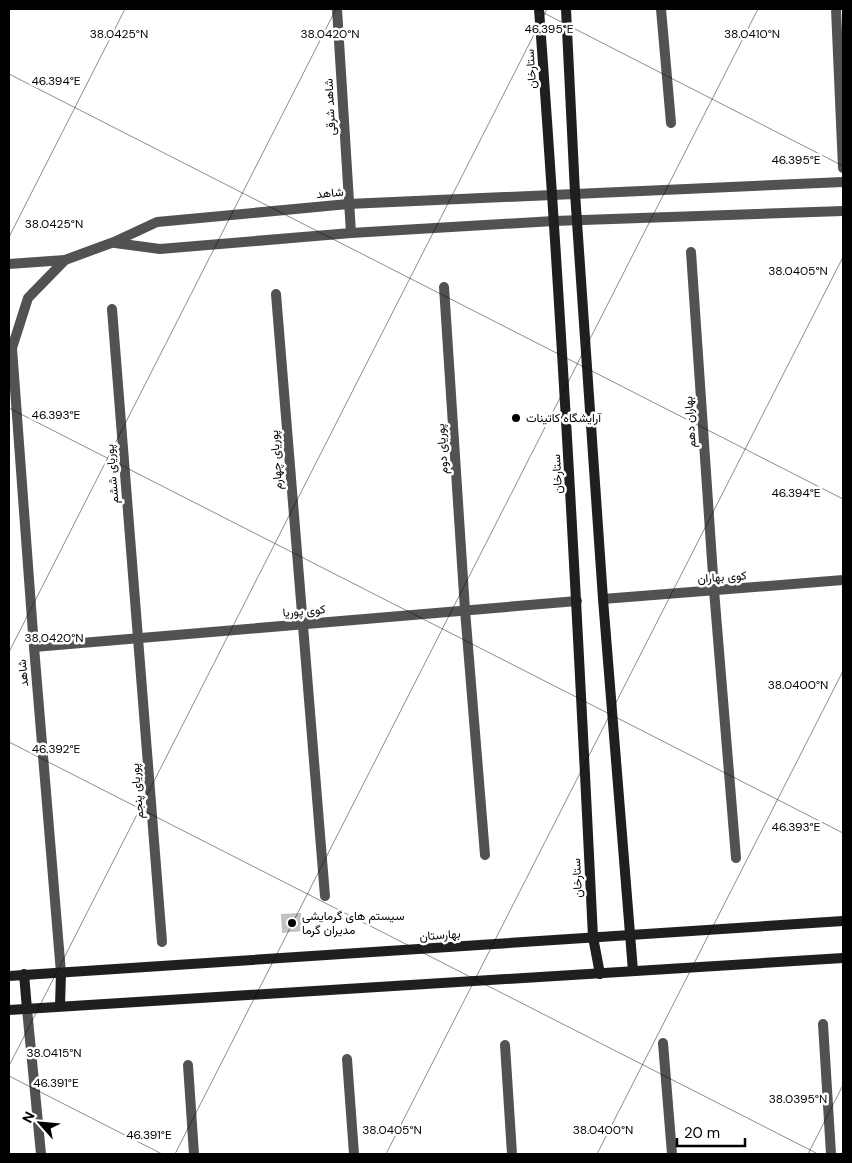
<svg xmlns="http://www.w3.org/2000/svg" width="852" height="1163" font-family="'DM Sans',Vazirmatn,sans-serif">
	<rect width="100%" height="100%" fill="#fff"/>
	<polygon fill="#c2c2c2" points="301,913 302,931 282,933 281,914"/>
	<g fill="none" stroke-linecap="round" stroke-linejoin="round">
		<g stroke="#525252" stroke-width="10">
			<polyline points="661,9 671,123"/>
			<polyline points="836,9 843,168"/>
			<polyline points="691,252 714,590 736,858"/>
			<polyline points="444,287 465,610 485,855"/>
			<polyline points="276,294 325,896"/>
			<polyline points="112,309 162,942"/>
			<polyline points="823,1024 831,1154"/>
			<polyline points="663,1043 672,1154"/>
			<polyline points="505,1045 512,1154"/>
			<polyline points="347,1059 354,1154"/>
			<polyline points="188,1065 194,1154"/>
		</g>
		<g stroke="#525252" stroke-width="10">
			<polyline points="337,9 351,233"/>
			<polyline points="840,66 843,66"/>
			<polyline points="115,243 160,249 351,233 554,221 843,211"/>
			<polyline points="9,264 65,260"/>
			<polyline points="603,599 843,580"/>
			<polyline points="34,647 577,601"/>
			<polyline points="61,973 34,647 12,348 28,298 65,260 114,242 157,222 348,204 843,182"/>
			<polyline points="27,1009 41,1154"/>
		</g>
		<g stroke="#1f1f1f" stroke-width="10">
			<path d="M539,9C562,318 578,627 593,937L600,974"/>
			<polyline points="566,9 575,193 603,599 633,971"/>
			<polyline points="24,974 27,1009"/>
			<polyline points="9,976 843,921"/>
			<polyline points="60,1006 61,973"/>
			<polyline points="9,1010 843,958"/>
		</g>
	</g>
	<path fill="none" stroke="#000" stroke-width="1" stroke-opacity="0.45" d="M536,9L843,166M9,74L843,499M9,237L125,9M9,408L843,833M9,652L336,9M9,742L818,1154M9,1066L547,9M9,1076L162,1154M175,1154L758,9M386,1154L843,257M597,1154L843,671M808,1154L843,1085"/>
	<g fill="#000" stroke="#fff" stroke-width="2">
		<circle cx="516" cy="418" r="5"/>
		<circle cx="292" cy="923" r="5"/>
	</g>
	<g text-anchor="middle" dominant-baseline="central" stroke-width="5" stroke-linejoin="round" paint-order="stroke">
		<g font-size="12" fill="#000" stroke="#fff">
			<text transform="translate(531 69) rotate(-94)">ستارخان</text>
			<text transform="translate(330 107) rotate(-93)">شاهد شرقی</text>
			<text transform="translate(330 193) rotate(-5)">شاهد</text>
			<text transform="translate(690 422) rotate(-94)">بهاران دهم</text>
			<text transform="translate(442 449) rotate(-94)">پوریای دوم</text>
			<text transform="translate(276 460) rotate(-94)">پوریای چهارم</text>
			<text transform="translate(112 474) rotate(-95)">پوریای ششم</text>
			<text transform="translate(557 474) rotate(-93)">ستارخان</text>
			<text transform="translate(722 577) rotate(-4)">کوی بهاران</text>
			<text transform="translate(304 611) rotate(-5)">کوی پوریا</text>
			<text transform="translate(23 673) rotate(-95)">شاهد</text>
			<text transform="translate(137 791) rotate(-95)">پوریای پنجم</text>
			<text transform="translate(577 878) rotate(-93)">ستارخان</text>
			<text transform="translate(440 935) rotate(-4)">بهارستان</text>
		</g>
		<g font-size="12" fill="#000" stroke="#fff" text-anchor="start">
			<text x="526" y="418">آرایشگاه کاتینات</text>
			<text x="302" y="916">سیستم های گرمایشی<tspan x="302" dy="14">مدیران گرما</tspan></text>
		</g>
	</g>
	<g font-size="12" text-anchor="middle" fill="#000" stroke="#fff" stroke-width="5" stroke-linejoin="round" paint-order="stroke">
		<text x="549" y="33">46.395°E</text>
		<text x="119" y="38">38.0425°N</text>
		<text x="330" y="38">38.0420°N</text>
		<text x="752" y="38">38.0410°N</text>
		<text x="56" y="85">46.394°E</text>
		<text x="796" y="164">46.395°E</text>
		<text x="54" y="228">38.0425°N</text>
		<text x="798" y="275">38.0405°N</text>
		<text x="56" y="419">46.393°E</text>
		<text x="796" y="497">46.394°E</text>
		<text x="54" y="642">38.0420°N</text>
		<text x="798" y="689">38.0400°N</text>
		<text x="56" y="753">46.392°E</text>
		<text x="796" y="831">46.393°E</text>
		<text x="54" y="1057">38.0415°N</text>
		<text x="56" y="1087">46.391°E</text>
		<text x="798" y="1103">38.0395°N</text>
		<text x="392" y="1134">38.0405°N</text>
		<text x="603" y="1134">38.0400°N</text>
		<text x="149" y="1139">46.391°E</text>
	</g>
	<rect width="852" height="1163" fill="none" stroke="#000000" stroke-width="20"/>
	<g transform="translate(40 1123) rotate(297)" stroke="#ffffff" stroke-width="4" paint-order="stroke">
	<path d="M0-4L9 19L0 12L-9 19Z" fill="#000000"/>
	<text y="-8" font-size="14" font-weight="bold" text-anchor="middle" fill="#000000">N</text>
	</g>
	<path d="M677 1138v8h68v-8" fill="none" stroke="#000000" stroke-width="2.5"/>
	<text x="684" y="1138" font-size="15" fill="#000000" stroke="#ffffff" stroke-width="4" paint-order="stroke">20 m</text>
</svg>
